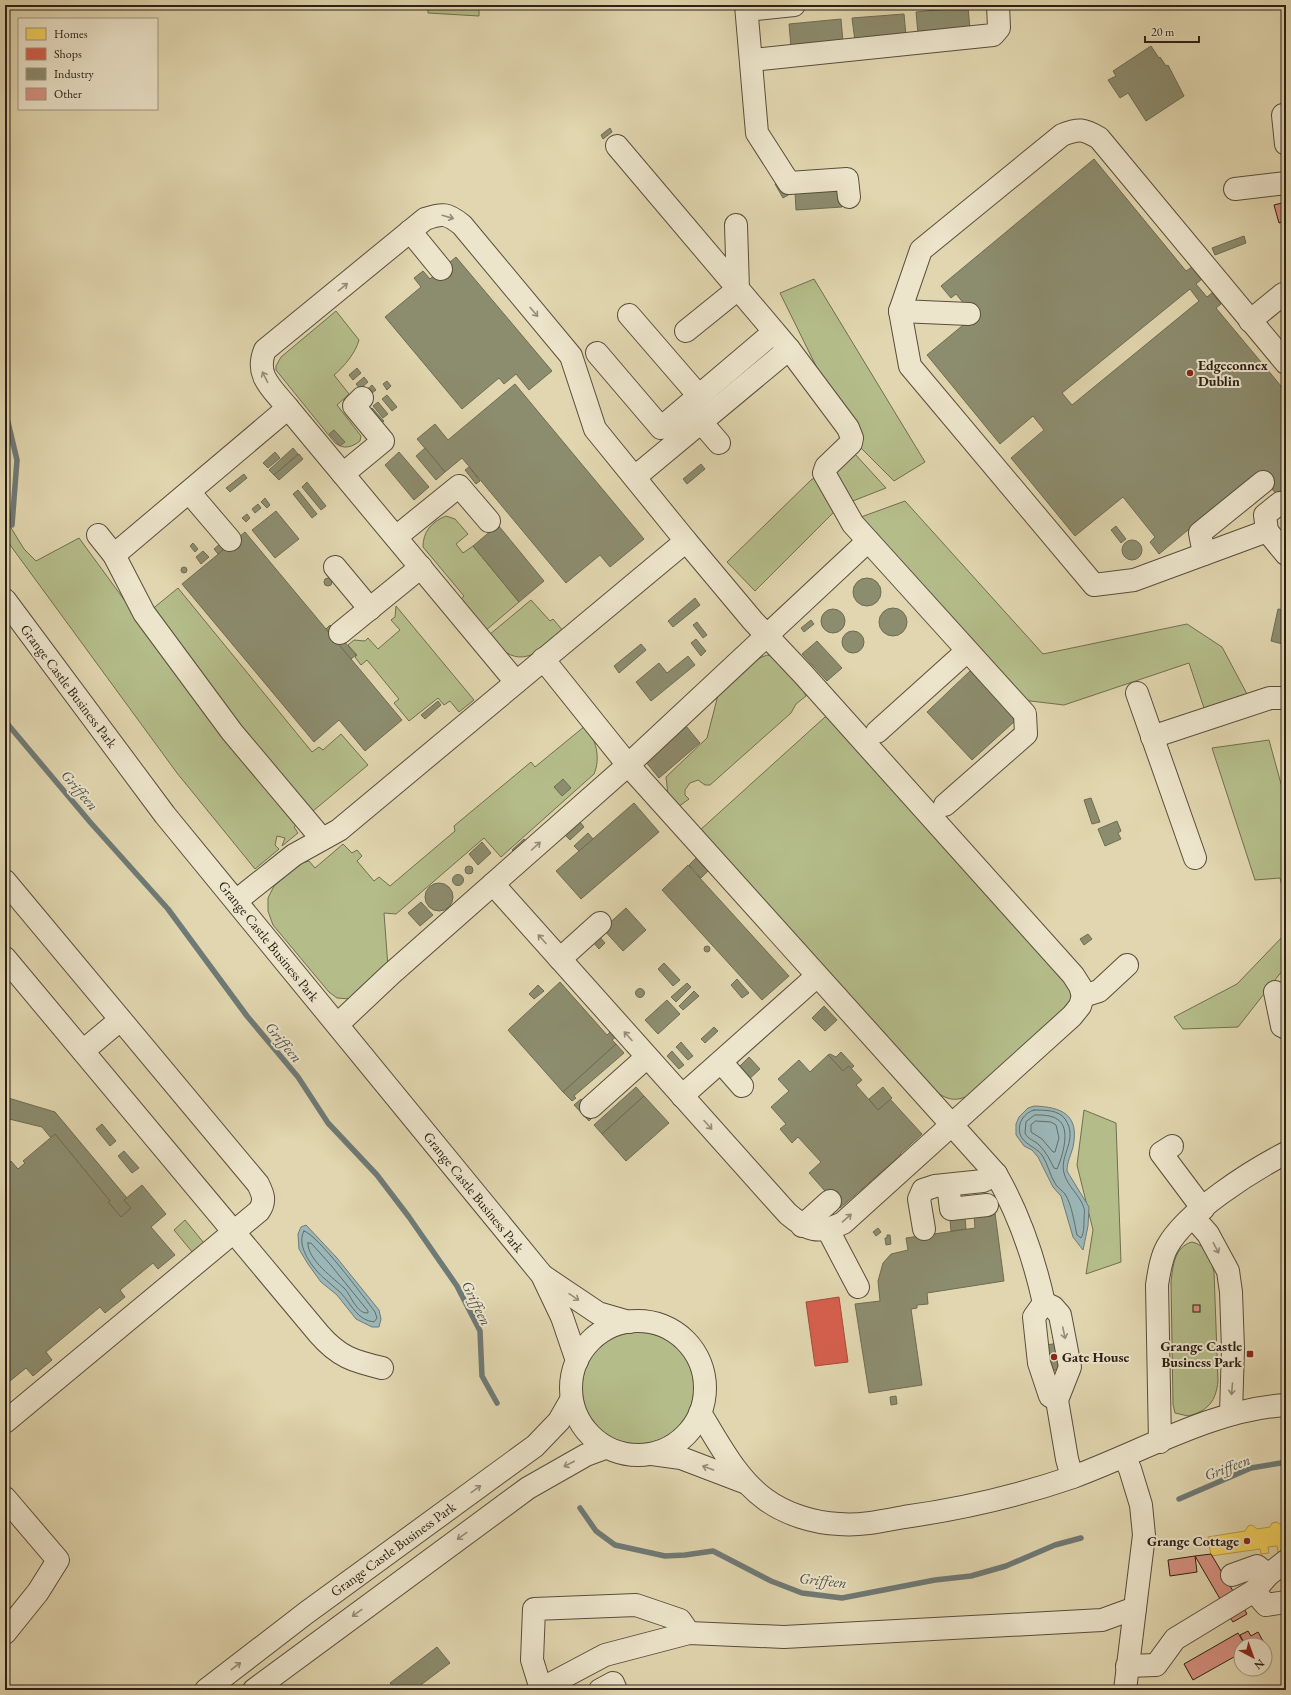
<svg xmlns="http://www.w3.org/2000/svg" width="1291" height="1695" font-family="'EB Garamond',serif">
	<rect width="100%" height="100%" fill="#e1d6af"/>
	<filter id="stains"><feTurbulence type="fractalNoise" baseFrequency=".005" numOctaves="4"/><feColorMatrix values="0 0 0 0 .2 0 0 0 0 .09 0 0 0 0 .02 0 0 0 .5 -.17"/></filter>
	<radialGradient id="worn" r=".72"><stop offset=".6" stop-color="#630" stop-opacity="0"/><stop offset="1" stop-color="#630" stop-opacity=".3"/></radialGradient>
	<g fill="#b4bd8a" stroke="#706f50">
		<polygon points="428,5 479,5 479,16 428,13"/>
		<polygon points="814,279 925,462 894,481 852,439 780,293"/>
		<path d="M336,311L359,340C356,352 344,367 334,375L349,394L337,405L361,436L360,441C352,447 344,450 335,443L276,370V366L281,357Z"/>
		<polygon points="854,453 886,488 840,506 755,591 727,562 811,480"/>
		<polygon points="905,501 1043,654 1187,624 1222,647 1247,694 1206,714 1189,663 1064,705 1005,698 861,517"/>
		<path d="M446,516L455,519L468,534L456,544L463,553L473,546L519,602L485,631L460,600L464,596L423,547C423,532 431,522 446,516Z"/>
		<polygon points="5,518 24,549 36,561 79,538 139,620 178,588 312,752 319,747 323,750 341,734 368,765 294,827 298,833 282,846 285,838 277,836 275,845 279,849 255,869 177,773 5,538"/>
		<path d="M531,600L550,621L553,619L564,632C549,644 528,666 507,653C500,649 494,641 489,635Z"/>
		<polygon points="396,606 474,700 459,712 450,701 444,705 438,698 409,721 394,703 399,699 367,660 361,665 355,657 357,655 348,645 354,640 365,641 368,638 378,649 400,630 391,620 395,617"/>
		<polygon points="767,655 771,656 807,692 805,694 806,696 796,704 791,713 710,785 705,785 698,780 690,783 685,790 685,795 689,799 678,807 668,795 666,777 707,738 718,695 755,660"/>
		<path d="M825,717H829L1068,983L1073,992L1071,1002L970,1095C958,1101 949,1101 938,1093L699,831Z"/>
		<path d="M585,726C596,739 601,758 594,774L501,857L484,838L396,914L384,913L388,967L350,999L337,998L329,992L273,925L268,911V898L274,886L301,863L309,861L315,868L343,844L352,853L357,850L362,856L357,861L374,881L379,877L390,886L455,831L454,826L531,762L535,767Z"/>
		<polygon points="1269,740 1286,802 1286,901 1280,878 1255,880 1212,748"/>
		<polygon points="1286,933 1286,966 1238,1027 1183,1029 1174,1017 1237,984"/>
		<polygon points="1084,1110 1116,1123 1121,1262 1086,1274 1093,1230 1077,1165"/>
		<polygon points="185,1220 204,1243 193,1253 174,1230"/>
		<path d="M1192,1242C1207,1245 1211,1260 1214,1272L1218,1381C1216,1401 1208,1411 1188,1416L1175,1413L1173,1404L1171,1282C1173,1266 1174,1247 1192,1242Z"/>
		<circle cx="638" cy="1388" r="56"/>
	</g>
	<g fill="#9bb6b7" stroke="#6f7a76">
		<path d="M1034,1106C1061,1107 1080,1114 1073,1147C1071,1155 1067,1162 1067,1171L1089,1207L1088,1226L1083,1250L1073,1237L1061,1196L1053,1187L1038,1157L1032,1150L1024,1146L1016,1135V1124L1019,1117L1028,1108Z"/>
		<polygon points="306,1225 337,1258 379,1310 381,1319 379,1327 372,1327 356,1319 337,1295 321,1282 308,1264 299,1249 298,1234 301,1227"/>
	</g>
	<polygon fill="#f6d55c" stroke="#b99f47" points="1277,1522 1281,1525 1286,1524 1286,1550 1278,1552 1277,1546 1268,1547 1269,1553 1261,1554 1260,1549 1211,1556 1208,1537 1245,1531 1248,1526 1252,1525 1257,1529 1270,1527 1272,1523"/>
	<polygon fill="#d6604d" stroke="#a34d3c" points="839,1297 848,1362 815,1366 806,1302"/>
	<g fill="#8c8c6e" stroke="#6f6c53" fill-rule="evenodd">
		<polygon points="968,7 970,29 918,34 916,12"/>
		<polygon points="904,14 906,36 855,41 852,18"/>
		<polygon points="841,19 843,42 791,47 789,24"/>
		<polygon points="1151,46 1159,58 1160,57 1166,66 1168,65 1184,96 1146,121 1128,93 1120,98 1108,80 1116,76 1113,71"/>
		<polygon points="610,128 612,132 603,139 601,135"/>
		<path d="M1094,159L1186,271L1192,267L1202,279L1196,284L1207,297L1212,293L1221,304L1216,308L1286,392V506L1258,472L1159,554L1150,542L1155,537L1123,497L1075,536L1011,458L1044,430L1033,416L1000,444L927,355L974,316L956,294L951,298L941,286ZM1190,289L1199,301L1072,405L1062,393Z"/>
		<polygon points="783,180 790,194 783,198 775,184"/>
		<polygon points="841,188 842,207 796,210 795,192"/>
		<polygon points="1244,236 1246,243 1215,255 1212,248"/>
		<polygon points="456,257 552,371 529,390 516,374 504,384 499,378 462,409 385,317 421,287 414,278 423,271 430,279"/>
		<polygon points="357,368 361,373 353,380 349,375"/>
		<polygon points="364,377 368,382 360,389 356,384"/>
		<polygon points="387,381 391,386 387,390 383,384"/>
		<polygon points="515,384 644,539 610,567 600,555 566,583 462,458 445,472 417,439 435,424 448,440"/>
		<polygon points="372,385 376,390 367,397 363,393"/>
		<polygon points="387,395 397,407 392,411 382,399"/>
		<polygon points="378,402 388,414 383,418 373,406"/>
		<polygon points="372,408 384,421 379,426 368,412"/>
		<polygon points="334,430 345,442 340,446 329,434"/>
		<polygon points="293,448 298,454 274,475 269,470"/>
		<polygon points="425,448 445,472 436,480 416,456"/>
		<polygon points="275,452 280,458 268,468 263,463"/>
		<polygon points="399,452 429,487 414,500 385,465"/>
		<polygon points="299,454 303,459 279,480 274,475"/>
		<polygon points="701,464 705,469 687,484 683,479"/>
		<polygon points="469,467 480,481 476,484 465,470"/>
		<polygon points="244,474 247,478 230,492 226,488"/>
		<polygon points="307,482 326,506 321,510 302,487"/>
		<polygon points="298,490 317,514 312,518 293,494"/>
		<polygon points="265,498 270,505 267,508 261,502"/>
		<polygon points="258,504 261,508 255,513 252,509"/>
		<polygon points="276,511 299,539 275,558 252,530"/>
		<polygon points="247,514 250,518 246,522 242,518"/>
		<polygon points="498,525 544,581 519,602 473,546"/>
		<polygon points="1116,526 1126,539 1121,543 1111,530"/>
		<polygon points="245,532 402,720 365,751 339,720 314,742 182,584"/>
		<circle cx="1132" cy="550" r="10"/>
		<polygon points="193,543 198,549 195,552 190,546"/>
		<polygon points="221,543 225,548 218,554 214,549"/>
		<polygon points="203,551 209,557 201,564 196,557"/>
		<circle cx="184" cy="570" r="3"/>
		<circle cx="867" cy="592" r="14"/>
		<circle cx="328" cy="582" r="4"/>
		<polygon points="695,598 700,605 673,627 668,621"/>
		<circle cx="893" cy="622" r="14"/>
		<circle cx="833" cy="621" r="12"/>
		<polygon points="1278,609 1286,610 1286,645 1271,641"/>
		<polygon points="811,620 814,624 804,632 801,628"/>
		<polygon points="697,622 707,635 703,638 693,625"/>
		<polygon points="330,625 356,655 351,659 326,629"/>
		<circle cx="853" cy="642" r="11"/>
		<polygon points="696,639 706,651 701,656 691,643"/>
		<polygon points="817,641 842,668 827,681 802,654"/>
		<polygon points="641,644 646,650 619,673 614,666"/>
		<polygon points="688,656 695,665 651,701 636,682 659,663 667,673"/>
		<polygon points="970,671 976,674 1008,710 1015,721 972,760 927,712"/>
		<polygon points="438,701 441,705 425,719 421,715"/>
		<polygon points="686,726 700,743 659,778 645,761"/>
		<polygon points="563,779 571,788 562,796 554,787"/>
		<polygon points="1091,798 1100,822 1092,824 1084,800"/>
		<polygon points="634,803 659,832 581,899 556,871"/>
		<polygon points="1117,821 1121,831 1118,833 1121,839 1105,846 1098,829"/>
		<polygon points="580,822 584,827 570,840 565,835"/>
		<polygon points="588,833 593,839 579,851 574,846"/>
		<polygon points="524,839 527,843 515,853 512,850"/>
		<polygon points="482,842 491,853 478,865 469,854"/>
		<polygon points="696,858 708,871 701,878 689,865"/>
		<polygon points="688,865 789,976 762,1000 662,890"/>
		<circle cx="469" cy="870" r="4"/>
		<circle cx="458" cy="880" r="5.5"/>
		<circle cx="439" cy="897" r="14"/>
		<polygon points="421,902 433,915 420,926 408,913"/>
		<polygon points="626,908 646,930 623,951 603,929"/>
		<polygon points="1088,934 1092,939 1084,945 1080,939"/>
		<polygon points="598,935 605,943 599,949 592,941"/>
		<circle cx="707" cy="949" r="3"/>
		<polygon points="664,963 680,980 673,986 658,969"/>
		<polygon points="737,979 749,993 742,998 731,985"/>
		<polygon points="560,982 607,1035 612,1030 617,1036 612,1040 616,1044 563,1092 508,1030"/>
		<polygon points="687,983 691,987 676,1002 671,997"/>
		<polygon points="538,985 544,991 534,999 529,994"/>
		<circle cx="640" cy="993" r="4.5"/>
		<polygon points="694,991 699,996 683,1010 679,1006"/>
		<polygon points="667,1000 680,1014 658,1034 645,1020"/>
		<polygon points="824,1006 837,1020 825,1031 812,1018"/>
		<polygon points="714,1027 718,1031 705,1043 701,1039"/>
		<polygon points="681,1042 693,1056 688,1060 676,1047"/>
		<polygon points="616,1044 624,1053 574,1096 576,1098 572,1101 563,1092"/>
		<polygon points="672,1051 684,1065 679,1069 667,1056"/>
		<polygon points="841,1052 854,1066 851,1069 849,1066 843,1071 828,1055 830,1054 836,1057"/>
		<polygon points="828,1055 843,1071 849,1066 862,1080 856,1085 878,1110 890,1099 922,1134 900,1154 901,1155 840,1208 809,1173 821,1162 798,1137 792,1143 780,1129 786,1124 771,1107 789,1091 778,1079 799,1060 810,1072"/>
		<polygon points="749,1057 760,1069 746,1082 736,1070"/>
		<polygon points="636,1087 644,1096 602,1134 594,1125"/>
		<polygon points="883,1087 892,1098 878,1110 869,1099"/>
		<polygon points="644,1096 669,1123 626,1161 602,1134"/>
		<polygon points="5,1097 55,1112 127,1198 124,1200 131,1208 121,1217 108,1202 110,1201 55,1134 51,1138 42,1127 5,1118"/>
		<polygon points="581,1099 595,1115 589,1121 574,1105"/>
		<polygon points="102,1124 116,1141 110,1146 96,1129"/>
		<polygon points="55,1134 110,1201 108,1202 121,1217 131,1208 124,1200 142,1185 166,1214 151,1227 175,1255 158,1269 153,1263 120,1290 125,1297 105,1313 100,1307 46,1352 52,1360 33,1376 26,1368 5,1385 5,1167 11,1161 18,1169 25,1163 23,1161"/>
		<polygon points="124,1151 139,1168 132,1173 118,1156"/>
		<polygon points="995,1213 1004,1281 927,1293 928,1304 917,1305 917,1308 911,1309 922,1385 869,1393 855,1304 880,1301 878,1281 883,1263 891,1254 908,1250 906,1238 975,1228 974,1215"/>
		<polygon points="965,1218 966,1229 951,1231 950,1220"/>
		<polygon points="878,1228 881,1232 876,1236 873,1232"/>
		<polygon points="887,1235 890,1235 891,1244 886,1245 885,1238 887,1238"/>
		<polygon points="1059,1343 1062,1369 1050,1371 1046,1345"/>
		<polygon points="896,1396 897,1404 891,1405 890,1397"/>
		<polygon points="437,1647 450,1663 414,1690 396,1690 390,1683"/>
	</g>
	<g fill="none" stroke-linecap="round" stroke-linejoin="round">
		<g stroke="#646c66" stroke-width="1">
			<path d="M1034,1110C1045,1110 1059,1110 1065,1119C1079,1139 1059,1155 1064,1173C1067,1186 1080,1195 1084,1208C1085,1211 1084,1216 1084,1220C1084,1226 1084,1233 1081,1238L1077,1235C1074,1222 1072,1205 1065,1194C1063,1191 1059,1189 1056,1185C1050,1176 1048,1164 1042,1155C1036,1147 1023,1144 1020,1134C1017,1123 1024,1113 1034,1110Z"/>
			<path d="M1035,1115C1042,1115 1051,1115 1057,1119C1072,1127 1062,1158 1057,1169L1054,1168C1050,1160 1046,1152 1040,1146C1035,1140 1028,1140 1025,1133L1026,1122Z"/>
			<polygon points="1036,1121 1051,1122 1056,1125 1059,1138 1055,1152 1053,1152 1042,1139 1031,1132 1031,1125"/>
			<path d="M304,1231C317,1234 364,1297 375,1312L377,1318L374,1322C357,1320 352,1305 341,1293C336,1288 330,1284 325,1279C314,1270 295,1246 304,1231Z"/>
			<path d="M308,1243H311L330,1264L368,1311V1313C357,1314 351,1296 345,1289C335,1279 307,1260 308,1243Z"/>
		</g>
		<g stroke="#6f7a76" stroke-width="5.5">
			<polyline points="5,410 17,460 12,525"/>
			<polyline points="5,721 90,822 168,909 247,1016 298,1077 328,1123 377,1175 409,1217 457,1286 480,1331 482,1376 497,1403"/>
			<polyline points="1179,1499 1251,1468 1281,1463 1286,1465"/>
			<polyline points="580,1508 596,1531 615,1545 665,1556 685,1555 713,1551 771,1581 802,1593 842,1598 935,1580 971,1576 1006,1566 1055,1545 1081,1538"/>
		</g>
	</g>
	<g fill="#d89282" stroke="#2c2115">
		<polygon points="1286,202 1286,221 1279,223 1274,205"/>
		<rect x="1193" y="1305" width="7" height="7"/>
		<polygon points="1211,1554 1236,1596 1223,1604 1195,1556"/>
		<polygon points="1195,1556 1197,1572 1170,1576 1168,1560"/>
		<polygon points="1241,1603 1247,1614 1233,1622 1226,1612"/>
		<polygon points="1248,1631 1251,1636 1258,1632 1268,1650 1265,1652 1265,1645 1245,1645 1240,1635"/>
		<polygon points="1238,1633 1245,1645 1241,1645 1241,1653 1193,1680 1184,1664"/>
	</g>
	<g fill="none" stroke-linecap="round" stroke-linejoin="round">
		<g stroke="#594e3c" stroke-width="24">
			<g id="minor">
				<polyline points="746,5 757,133 789,183 847,179 849,197"/>
				<polyline points="747,10 794,5"/>
				<polyline points="752,60 993,35 999,28 998,5"/>
				<polyline points="1283,115 1286,144"/>
				<polyline points="617,146 789,349 848,428 852,438 851,443 826,467 824,473 853,524 1025,714 1026,734 945,805"/>
				<polyline points="1235,189 1286,183"/>
				<polyline points="410,231 441,269"/>
				<polyline points="900,311 969,314"/>
				<polyline points="629,315 699,396"/>
				<polyline points="1250,321 1283,294"/>
				<polyline points="686,331 738,289 736,225"/>
				<polyline points="597,353 661,428 774,332"/>
				<path d="M1286,363L1099,138C1084,129 1079,128 1062,135L921,250L900,311L910,366L1094,585L1134,580L1267,531L1286,554"/>
				<polyline points="701,422 719,443"/>
				<polyline points="343,474 383,441 354,406 362,398"/>
				<polyline points="635,477 789,349"/>
				<polyline points="189,492 230,540"/>
				<polyline points="1267,531 1265,515 1280,503"/>
				<polyline points="98,535 114,555 144,613 232,732 322,839"/>
				<polyline points="396,537 459,486 489,521"/>
				<polyline points="686,541 753,621 803,674 1073,975 1080,986 1083,996"/>
				<path d="M868,541L628,765L493,884L788,1214C807,1230 818,1235 843,1223L1072,1016L1080,1006L1083,996L1099,991L1127,965"/>
				<polyline points="1204,554 1200,533 1263,482"/>
				<polyline points="114,555 288,408 516,682"/>
				<polyline points="335,567 370,609"/>
				<polyline points="5,600 165,815 542,1275 562,1317 577,1361"/>
				<polyline points="340,633 421,567"/>
				<path d="M543,659L628,765L996,1174C1019,1214 1034,1258 1044,1303L1034,1317L1039,1363L1050,1396L1057,1400"/>
				<polyline points="1137,693 1195,858"/>
				<polyline points="877,732 967,651"/>
				<polyline points="1152,737 1270,698 1286,698"/>
				<path d="M5,881L258,1184C263,1194 266,1201 259,1211L5,1422"/>
				<path d="M236,901L294,855L339,830L686,541L595,429L571,356L462,225C447,213 443,213 425,219L265,350C254,376 273,389 288,408"/>
				<path d="M5,958L319,1334C339,1357 353,1361 382,1368"/>
				<polyline points="560,959 600,923"/>
				<polyline points="1275,992 1282,1026 1286,1028"/>
				<polyline points="338,1024 391,974 493,884"/>
				<polyline points="83,1051 120,1020"/>
				<polyline points="721,1062 742,1086"/>
				<polyline points="682,1096 817,976"/>
				<polyline points="591,1107 647,1057"/>
				<polyline points="1172,1146 1161,1153 1203,1209"/>
				<polyline points="948,1185 951,1209 987,1205"/>
				<polyline points="1193,1217 1208,1234 1228,1271 1231,1292 1233,1349 1231,1413"/>
				<polyline points="802,1226 830,1201"/>
				<polyline points="827,1228 858,1287"/>
				<polyline points="924,1229 919,1199 923,1190 935,1186 983,1181 996,1174"/>
				<polyline points="543,1276 598,1313 629,1322"/>
				<polyline points="1044,1303 1053,1307 1060,1315 1070,1367 1057,1400 1067,1459 1072,1477"/>
				<circle cx="638" cy="1388" r="67"/>
				<path d="M700,1413C719,1443 736,1478 765,1499C785,1514 814,1523 839,1524C860,1526 883,1521 904,1517C961,1509 1018,1496 1073,1477C1141,1452 1214,1409 1286,1405"/>
				<path d="M1160,1442L1157,1285C1159,1272 1161,1258 1167,1247C1186,1212 1251,1171 1286,1153"/>
				<polyline points="652,1454 681,1458 744,1482"/>
				<polyline points="1124,1457 1130,1469 1141,1505 1144,1535 1125,1690"/>
				<polyline points="5,1498 58,1560 38,1592 5,1633"/>
				<polyline points="1232,1575 1257,1566 1268,1575"/>
				<polyline points="1254,1591 1268,1575 1286,1561"/>
				<polyline points="1127,1666 1156,1665 1175,1639 1254,1591 1266,1605 1286,1602"/>
				<polyline points="541,1689 532,1660 534,1609 636,1605 680,1620 689,1633"/>
				<polyline points="206,1690 306,1613 535,1446 559,1421 571,1400"/>
				<polyline points="254,1690 528,1488 586,1455 605,1448"/>
				<polyline points="539,1690 605,1655 689,1633 784,1637 1029,1624 1102,1620 1135,1608"/>
				<polyline points="600,1690 613,1683 616,1690"/>
			</g>
		</g>
		<use href="#minor" stroke="#ece4cb" stroke-width="22"/>
	</g>
	<defs><path id="oneway-shaft" d="M-6 0H5M1.5-3L5.5 0L1.5 3" fill="none" stroke-width="1.6" stroke-linecap="round" stroke-linejoin="round"/></defs>
	<g stroke="#968c79">
		<use href="#oneway-shaft" transform="translate(448 217) rotate(16)"/>
		<use href="#oneway-shaft" transform="translate(343 287) rotate(-39)"/>
		<use href="#oneway-shaft" transform="translate(534 312) rotate(50)"/>
		<use href="#oneway-shaft" transform="translate(265 377) rotate(-117)"/>
		<use href="#oneway-shaft" transform="translate(536 846) rotate(-42)"/>
		<use href="#oneway-shaft" transform="translate(542 939) rotate(-132)"/>
		<use href="#oneway-shaft" transform="translate(628 1036) rotate(-132)"/>
		<use href="#oneway-shaft" transform="translate(708 1125) rotate(48)"/>
		<use href="#oneway-shaft" transform="translate(847 1218) rotate(-41)"/>
		<use href="#oneway-shaft" transform="translate(1216 1248) rotate(62)"/>
		<use href="#oneway-shaft" transform="translate(574 1297) rotate(34)"/>
		<use href="#oneway-shaft" transform="translate(1064 1333) rotate(78)"/>
		<use href="#oneway-shaft" transform="translate(1232 1389) rotate(95)"/>
		<use href="#oneway-shaft" transform="translate(569 1464) rotate(153)"/>
		<use href="#oneway-shaft" transform="translate(708 1468) rotate(-160)"/>
		<use href="#oneway-shaft" transform="translate(476 1489) rotate(-36)"/>
		<use href="#oneway-shaft" transform="translate(462 1536) rotate(144)"/>
		<use href="#oneway-shaft" transform="translate(357 1613) rotate(144)"/>
		<use href="#oneway-shaft" transform="translate(236 1666) rotate(-37)"/>
	</g>
	<g fill="#8f2418" stroke="#ece4cb" stroke-width="1.5">
		<circle cx="1190" cy="373" r="4"/>
		<rect x="1246" y="1350" width="8" height="8" rx="2"/>
		<circle cx="1054" cy="1357" r="4"/>
		<circle cx="1247" cy="1541" r="4"/>
	</g>
	<g text-anchor="middle" dominant-baseline="central" stroke-width="4" stroke-linejoin="round" paint-order="stroke">
		<g font-size="14" font-weight="bold" fill="#2c2115" stroke="#ece4cb" text-anchor="start">
			<text x="1198" y="365">Edgeconnex<tspan x="1198" dy="16">Dublin</tspan></text>
			<text x="1242" y="1346" text-anchor="end">Grange Castle<tspan x="1242" dy="16">Business Park</tspan></text>
			<text x="1062" y="1357">Gate House</text>
			<text x="1239" y="1541" text-anchor="end">Grange Cottage</text>
		</g>
		<g font-size="14" fill="#2c2115" stroke="#ece4cb">
			<text transform="translate(69 686) rotate(53)">Grange Castle Business Park</text>
			<text transform="translate(269 941) rotate(51)">Grange Castle Business Park</text>
			<text transform="translate(474 1192) rotate(51)">Grange Castle Business Park</text>
			<text transform="translate(393 1549) rotate(-36)">Grange Castle Business Park</text>
		</g>
		<g font-size="15" font-style="italic" fill="#4d4e46" stroke="#ece4cb">
			<text transform="translate(80 790) rotate(49)">Griffeen</text>
			<text transform="translate(284 1042) rotate(50)">Griffeen</text>
			<text transform="translate(477 1303) rotate(64)">Griffeen</text>
			<text transform="translate(1227 1467) rotate(-21)">Griffeen</text>
			<text transform="translate(823 1580) rotate(6)">Griffeen</text>
		</g>
	</g>
	<rect width="1291" height="1695" fill="none" stroke="#e1d6af" stroke-width="20"/>
	<rect x="6" y="6" width="1279" height="1683" fill="none" stroke="#2c2115" stroke-width="2"/>
	<rect x="10" y="10" width="1271" height="1675" fill="none" stroke="#2c2115"/>
	<rect x="18" y="18" width="140" height="92" fill="#ece4cb" stroke="#9f9682"/>
	<rect x="26" y="28" width="20" height="12" fill="#f6d55c" stroke="#9f9682"/>
	<text x="54" y="38" font-size="12" fill="#2c2115">Homes</text>
	<rect x="26" y="48" width="20" height="12" fill="#d6604d" stroke="#9f9682"/>
	<text x="54" y="58" font-size="12" fill="#2c2115">Shops</text>
	<rect x="26" y="68" width="20" height="12" fill="#8c8c6e" stroke="#9f9682"/>
	<text x="54" y="78" font-size="12" fill="#2c2115">Industry</text>
	<rect x="26" y="88" width="20" height="12" fill="#d89282" stroke="#9f9682"/>
	<text x="54" y="98" font-size="12" fill="#2c2115">Other</text>
	<g transform="translate(1253 1657) rotate(139)"><circle r="19" fill="#ece4cb" stroke="#9f9682"/>
	<path d="M0-3L7 15L0 10L-7 15Z" fill="#8f2418"/>
	<text y="-6" font-size="11" font-weight="bold" text-anchor="middle" fill="#2c2115">N</text>
	</g>
	<path d="M1145 36v6h54v-6" fill="none" stroke="#2c2115" stroke-width="2"/>
	<text x="1151" y="36" font-size="12" fill="#2c2115" stroke="#ece4cb" stroke-width="3" paint-order="stroke">20 m</text>
	<rect width="100%" height="100%" filter="url(#stains)"/>
	<rect width="100%" height="100%" fill="url(#worn)"/>
</svg>
